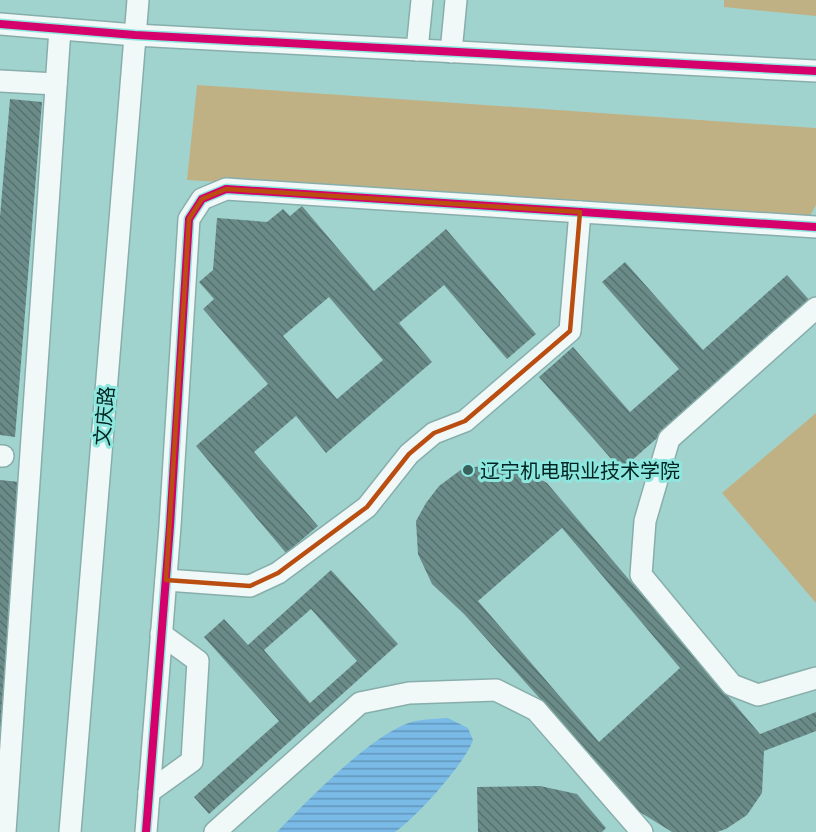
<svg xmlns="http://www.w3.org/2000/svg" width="816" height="832" font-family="'Asap Condensed','Noto Sans SC',sans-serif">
	<defs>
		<pattern id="water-rules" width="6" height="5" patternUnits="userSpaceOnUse" patternTransform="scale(1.5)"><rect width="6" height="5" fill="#7abae6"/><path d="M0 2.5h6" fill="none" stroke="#6297ba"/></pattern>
		<pattern id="building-back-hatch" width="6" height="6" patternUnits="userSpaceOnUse" patternTransform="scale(1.5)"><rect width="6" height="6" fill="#6a8b88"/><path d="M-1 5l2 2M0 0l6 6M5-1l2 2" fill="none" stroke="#55716f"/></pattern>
	</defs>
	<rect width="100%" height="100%" fill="#a1d3ce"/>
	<g fill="#c0b184">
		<polygon points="724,0 816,0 816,16 724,7"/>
		<polygon points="197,85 816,128 816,205 810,216 187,180"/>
		<polygon points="816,413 816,603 722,493"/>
	</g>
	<path fill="url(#water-rules)" d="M448,718L468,728L473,740C466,762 416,818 395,832H277C308,800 366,740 406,724C418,719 435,719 448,718Z"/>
	<g fill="url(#building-back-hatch)" fill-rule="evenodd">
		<polygon points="10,99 42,102 15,437 0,435 0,217"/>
		<path d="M302,206L374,291L446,229L536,334L507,359L444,285L399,323L432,362L326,453L296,416L254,452L318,526L286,553L196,446L268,384L203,309L214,299L199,282L213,270L217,218L267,222L283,209L290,216ZM329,297L383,360L337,399L283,336Z"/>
		<polygon points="625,262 703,350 787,275 811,302 621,470 539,377 573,347 630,412 679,369 602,282"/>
		<path d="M507,462L547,483L760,734L816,712V731L764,751L762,793L747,815L726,829L717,832H672L635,809L588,752L464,614L432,584L418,554L416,521L426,503L439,486L462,469ZM562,528L680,668L599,742L478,601Z"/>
		<polygon points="0,480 19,482 2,727 0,727"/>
		<path d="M331,570L398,644L209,814L194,797L279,721L204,637L224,619L248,645ZM311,609L357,661L310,703L264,650Z"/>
		<polygon points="540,786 577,794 606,828 602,832 478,832 477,787"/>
	</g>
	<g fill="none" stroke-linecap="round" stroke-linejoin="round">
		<g stroke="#87aeab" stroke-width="24">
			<g id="minor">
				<polyline points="0,24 135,35 816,71"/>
				<polyline points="417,50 422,0"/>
				<polyline points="451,52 456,0"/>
				<polyline points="0,81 56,84"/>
				<polyline points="816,308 669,439 645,521 641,575 732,685 758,695 816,678"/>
				<polyline points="0,456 3,456"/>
				<polyline points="166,580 250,586 278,573 367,507 409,454 434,433 465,421 570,331 580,212"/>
				<polyline points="149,792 192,761 198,661 161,634"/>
				<polyline points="5,832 60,29"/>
				<polyline points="70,832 138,0"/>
				<polyline points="146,832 170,526 189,219 202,199 226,189 816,227"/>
				<polyline points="215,832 360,703 409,693 496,690 536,710 642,832"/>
			</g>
		</g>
		<use href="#minor" stroke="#f1f8f8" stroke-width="21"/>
		<g stroke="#8de7de" stroke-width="11">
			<g id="cycleway">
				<polyline points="0,24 135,35 816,71"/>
				<polyline points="146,832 170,526 189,219 202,199 226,189 816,227"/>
			</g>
		</g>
		<use href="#cycleway" stroke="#d6006c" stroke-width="8"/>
	</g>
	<path fill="none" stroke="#ba4e10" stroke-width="4.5" stroke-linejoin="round" d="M226,189L580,212L570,331L465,421L434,433L409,454L367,507L278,573L250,586L166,580L189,219L202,199Z"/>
	<circle fill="#38615e" stroke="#8de7de" stroke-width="2" cx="468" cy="470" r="6"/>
	<g text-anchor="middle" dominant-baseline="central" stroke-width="6" stroke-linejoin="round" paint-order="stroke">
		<g font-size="20" fill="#002421" stroke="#8de7de">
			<text transform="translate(104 416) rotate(-85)">文庆路</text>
		</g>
		<g font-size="20" fill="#002421" stroke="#8de7de" text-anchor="start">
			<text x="480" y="470">辽宁机电职业技术学院</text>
		</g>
	</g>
</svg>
